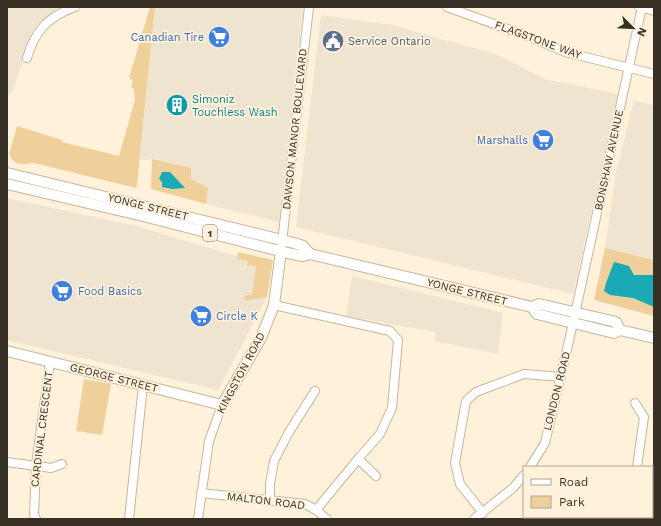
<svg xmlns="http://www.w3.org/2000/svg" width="661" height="526" font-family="'Work Sans',sans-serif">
	<rect width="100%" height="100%" fill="#fff1da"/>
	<g fill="#efe4d0">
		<polygon points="7,7 59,7 46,17 32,31 13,91 7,96"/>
		<polygon points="155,7 303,7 279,222 206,204 208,188 152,159 140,160"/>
		<polygon points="321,15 392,25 495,54 544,79 618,94 573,294 296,227"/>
		<polygon points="634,100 654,105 654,260 605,248 616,173"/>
		<polygon points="7,198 136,226 232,255 273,260 267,297 218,390 7,340"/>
		<polygon points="352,276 503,313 498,354 435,341 436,332 346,316"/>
	</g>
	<g fill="#efd09a">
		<path d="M150,7H155L137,185L136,188L34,163C21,164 15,167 9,154L17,126L62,140V142L119,156L135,100L134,89L131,87L133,80L129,78Z"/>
		<polygon points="152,159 191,168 191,179 208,188 206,204 151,189"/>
		<polygon points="605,248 654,260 654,316 594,300"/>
		<polygon points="238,252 273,260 267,297 244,301 245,295 252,295 256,266 247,265 248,261 237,259"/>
		<polygon points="84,379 111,384 102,435 76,431"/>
	</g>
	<g fill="#19aab5">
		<polygon points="162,172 170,172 185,188 172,189 162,187 162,182 159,179"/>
		<polygon points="614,262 629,266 634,275 654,275 654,307 633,298 610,295 604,291 606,283"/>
	</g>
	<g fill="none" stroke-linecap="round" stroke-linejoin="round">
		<g stroke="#c6b69b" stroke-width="10">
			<g id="minor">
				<polyline points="447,7 527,36 565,52 654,74"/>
				<polyline points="639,7 654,11"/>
				<path d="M27,58C35,30 49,16 75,7"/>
				<polyline points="281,251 309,7"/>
				<polyline points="274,305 390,331 398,340 392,408 380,434 358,459 316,510"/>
				<polyline points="635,403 644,417 637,467"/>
				<polyline points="358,459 376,476"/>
				<polyline points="7,462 51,468 62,464"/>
				<polyline points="530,467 545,443 571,332 642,7"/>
				<polyline points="201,493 305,504 316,510 327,519"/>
				<polyline points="270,500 270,484 274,461 289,432 315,391"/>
				<polyline points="652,502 654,502"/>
				<polyline points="483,513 460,484 455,463 466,401 476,392 524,374 561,377"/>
				<polyline points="36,519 34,515 36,465 50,362"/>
				<polyline points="129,519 143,385"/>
				<polyline points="198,519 209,441 222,405"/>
				<polyline points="474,519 513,488 524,475"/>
				<polyline points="631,519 631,517"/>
			</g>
		</g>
		<g stroke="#c6b69b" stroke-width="12">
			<g id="major">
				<polyline points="7,173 294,243 303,246 310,254"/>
				<polyline points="7,184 139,215 292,254 303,256 310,254 532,307 537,314 614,333 620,330 654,338"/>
				<polyline points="532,307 539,304 616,322 620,330"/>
				<polyline points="7,351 222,405 261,338 274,305 281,251"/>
			</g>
		</g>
		<use href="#minor" stroke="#fff" stroke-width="8"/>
		<use href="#major" stroke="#fff" stroke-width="10"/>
	</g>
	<defs>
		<g id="supermarket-disc" transform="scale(1.15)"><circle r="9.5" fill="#3f7fe0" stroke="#fff1da"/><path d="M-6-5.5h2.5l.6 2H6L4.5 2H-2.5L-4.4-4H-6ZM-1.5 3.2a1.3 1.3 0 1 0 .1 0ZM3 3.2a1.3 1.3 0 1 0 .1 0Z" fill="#fff"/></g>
		<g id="civic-disc" transform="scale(1.15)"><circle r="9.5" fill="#5c6f8a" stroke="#fff1da"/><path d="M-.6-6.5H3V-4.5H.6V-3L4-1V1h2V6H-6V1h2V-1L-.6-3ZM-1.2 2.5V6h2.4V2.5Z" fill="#fff"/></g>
		<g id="building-disc" transform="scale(1.15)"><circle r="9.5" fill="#0f9aa8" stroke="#fff1da"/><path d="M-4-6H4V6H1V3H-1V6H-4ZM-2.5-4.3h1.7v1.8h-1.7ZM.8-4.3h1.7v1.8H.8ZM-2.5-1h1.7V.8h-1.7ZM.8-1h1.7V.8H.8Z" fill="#fff"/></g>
	</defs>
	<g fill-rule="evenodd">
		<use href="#supermarket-disc" x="219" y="37"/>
		<use href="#civic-disc" x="333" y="41"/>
		<use href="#building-disc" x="177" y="105"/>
		<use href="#supermarket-disc" x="543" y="140"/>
		<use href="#supermarket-disc" x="62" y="291"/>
		<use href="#supermarket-disc" x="201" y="316"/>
	</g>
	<g text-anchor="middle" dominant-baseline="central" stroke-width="3.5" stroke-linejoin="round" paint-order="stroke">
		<rect fill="#fff1da" stroke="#736a5b" stroke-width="1" x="203" y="225" width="14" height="16" rx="3"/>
		<g font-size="10" font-weight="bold" fill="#373025">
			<text x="210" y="233">1</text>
		</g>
		<g font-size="11" fill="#366cbe" stroke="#fff1da" text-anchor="end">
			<text x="204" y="37">Canadian Tire</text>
			<text x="528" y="140">Marshalls</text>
			<text x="78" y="291" text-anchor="start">Food Basics</text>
			<text x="216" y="316" text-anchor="start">Circle K</text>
		</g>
		<g font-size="11" fill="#373025" stroke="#fff1da">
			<text transform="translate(538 40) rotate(20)">FLAGSTONE WAY</text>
			<text transform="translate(295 129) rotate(-84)">DAWSON MANOR BOULEVARD</text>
			<text transform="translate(609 160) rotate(-78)">BONSHAW AVENUE</text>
			<text transform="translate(148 207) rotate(14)">YONGE STREET</text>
			<text transform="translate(467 292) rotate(14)">YONGE STREET</text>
			<text transform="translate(241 373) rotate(-62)">KINGSTON ROAD</text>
			<text transform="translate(114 378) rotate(14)">GEORGE STREET</text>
			<text transform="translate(557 391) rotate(-76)">LONDON ROAD</text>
			<text transform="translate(42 429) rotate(-83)">CARDINAL CRESCENT</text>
			<text transform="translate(266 501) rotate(7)">MALTON ROAD</text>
		</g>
		<g font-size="11" fill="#4e5e75" stroke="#fff1da" text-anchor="start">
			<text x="348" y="41">Service Ontario</text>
		</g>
		<g font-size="11" fill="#0d838f" stroke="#fff1da" text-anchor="start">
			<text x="192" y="99">Simoniz<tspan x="192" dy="13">Touchless Wash</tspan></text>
		</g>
	</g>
	<rect width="661" height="526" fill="none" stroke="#373025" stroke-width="16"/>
	<rect x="523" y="466" width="130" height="52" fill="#fff1da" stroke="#afa492"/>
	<rect x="531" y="479" width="20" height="6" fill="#ffffff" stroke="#afa492"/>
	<text x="559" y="486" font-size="12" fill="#373025">Road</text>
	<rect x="531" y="496" width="20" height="12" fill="#efd09a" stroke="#afa492"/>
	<text x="559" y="506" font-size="12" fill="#373025">Park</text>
	<g transform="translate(633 28) rotate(114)" stroke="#fff1da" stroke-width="3" paint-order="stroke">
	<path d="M0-3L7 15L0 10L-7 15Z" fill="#373025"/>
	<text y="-6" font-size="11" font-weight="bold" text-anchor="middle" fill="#373025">N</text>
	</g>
</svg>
